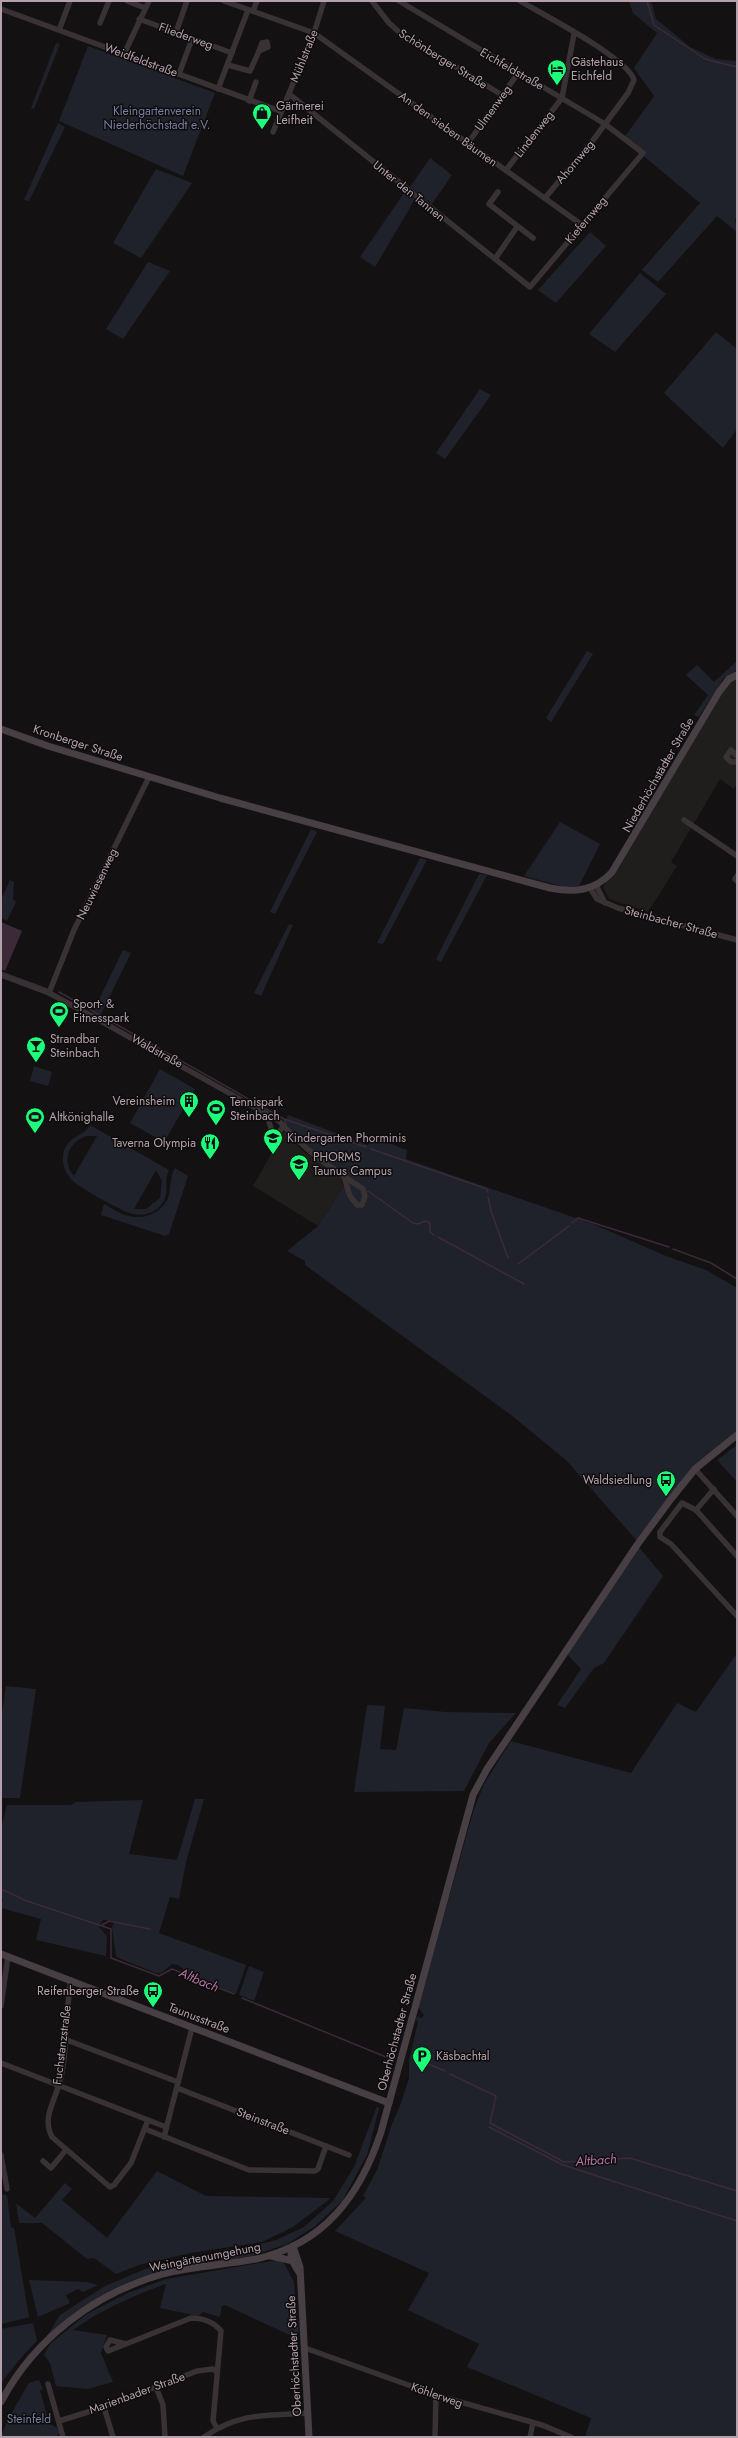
<svg xmlns="http://www.w3.org/2000/svg" width="738" height="2438" font-family="Jost,sans-serif">
	<rect width="100%" height="100%" fill="#131111"/>
	<g fill="#201d1d">
		<polygon points="737,678 737,784 734,789 720,779 671,862 677,866 648,912 609,899 603,887 729,682"/>
		<polygon points="284,1131 303,1151 340,1176 344,1187 318,1226 253,1186"/>
	</g>
	<g fill="#20222b" fill-rule="evenodd">
		<polygon points="629,1 651,1 656,19 690,47 716,59 737,61 737,217 735,219 737,232 717,216 658,282 642,270 700,203 623,139 653,98 654,96 634,68 657,33 633,13"/>
		<polygon points="56,43 60,44 34,109 31,108"/>
		<polygon points="88,46 215,93 183,176 59,121"/>
		<polygon points="58,123 65,127 29,201 24,200"/>
		<polygon points="430,158 452,175 432,204 410,187"/>
		<polygon points="156,169 192,183 141,258 113,243"/>
		<polygon points="404,193 415,199 375,267 360,257"/>
		<polygon points="590,232 606,246 556,303 538,290"/>
		<polygon points="148,262 170,271 123,339 106,329"/>
		<polygon points="640,273 666,294 615,352 589,334"/>
		<polygon points="716,332 737,349 737,429 723,448 664,393"/>
		<polygon points="480,389 491,395 445,459 436,453"/>
		<polygon points="587,651 593,654 551,722 546,718"/>
		<polygon points="737,661 737,670 723,679 699,717 694,715 708,695 686,675 697,665 714,682"/>
		<polygon points="560,822 600,844 579,886 564,887 524,876"/>
		<polygon points="311,829 317,832 275,914 270,912"/>
		<polygon points="420,858 427,860 383,944 377,943"/>
		<polygon points="479,874 487,875 441,962 436,959"/>
		<polygon points="10,880 14,882 13,899 16,902 7,921 1,918 1,900"/>
		<polygon points="289,924 293,925 261,996 254,993"/>
		<polygon points="123,950 131,953 99,1018 92,1014"/>
		<polygon points="34,1066 52,1072 48,1086 30,1081"/>
		<polygon points="160,1069 195,1089 164,1142 130,1123"/>
		<polygon points="288,1115 368,1145 375,1138 407,1150 406,1159 593,1224 666,1256 706,1270 737,1288 737,1432 692,1468 637,1541 566,1460 511,1415 305,1265 305,1261 287,1251 318,1226 349,1179 300,1143 283,1126"/>
		<path d="M90,1125L169,1170C162,1183 173,1196 157,1209C150,1214 142,1216 134,1214C124,1213 76,1186 70,1178C65,1172 62,1163 63,1156C66,1135 83,1138 90,1125ZM87,1136H97L74,1176C61,1161 69,1141 87,1136ZM156,1170L162,1181L160,1198L146,1209H134Z"/>
		<path d="M175,1168L188,1176L169,1234L165,1236L101,1215L104,1204C112,1208 121,1215 129,1216C146,1220 164,1212 169,1195C171,1185 170,1177 175,1168Z"/>
		<polygon points="737,1445 737,1482 717,1460"/>
		<polygon points="637,1545 663,1576 604,1663 594,1668 565,1708 557,1705 581,1669 565,1652"/>
		<polygon points="735,1656 737,1658 737,2437 585,2437 591,2418 467,2367 479,2344 408,2310 429,2273 335,2231 366,2198 363,2196 377,2170 392,2124 401,2103 409,2078 409,2060 418,2022 416,2020 417,2016 422,2018 424,2015 418,2007 474,1809 484,1784 511,1741 631,1773 677,1703 696,1712"/>
		<polygon points="6,1686 36,1689 20,1798 1,1798 1,1721"/>
		<polygon points="367,1705 385,1706 380,1749 396,1750 404,1708 445,1712 516,1713 489,1743 464,1791 354,1792"/>
		<polygon points="195,1799 204,1799 186,1862 179,1899 170,1897 159,1933 246,1965 236,1994 189,1974 178,1965 172,1964 161,1973 156,1973 116,1957 112,1927 115,1921 103,1920 99,1927 107,1936 106,1956 36,1940 41,1919 1,1908 3,1898 1,1897 1,1829 7,1805 71,1805 76,1802 143,1800 129,1854 177,1860"/>
		<polygon points="249,1966 264,1972 254,2001 239,1995"/>
		<polygon points="377,2106 379,2109 367,2155 342,2201 314,2227 287,2244 252,2256 168,2270 131,2281 99,2298 47,2336 60,2315 105,2286 145,2269 226,2253 276,2240 304,2227 333,2201 354,2167"/>
		<polygon points="157,2171 206,2196 331,2198 293,2227 262,2242 191,2253 139,2265 116,2274 94,2258 87,2259 42,2223 19,2223 16,2203 35,2218 65,2183 72,2189 62,2200 107,2238"/>
		<polygon points="1,2194 7,2195 11,2227 14,2228 29,2317 2,2324"/>
		<path d="M277,2260L284,2263L294,2282L299,2334L296,2338L225,2305L222,2306L220,2317L203,2312L198,2316L160,2308L166,2284C133,2296 102,2309 73,2330L107,2335L101,2353L113,2382L88,2389L56,2386L50,2363L44,2355L50,2344L87,2314L128,2293L166,2279Z"/>
		<polygon points="29,2280 86,2282 98,2285 83,2292 78,2289 66,2295 70,2303 38,2317"/>
		<polygon points="33,2323 37,2341 25,2353 1,2383 1,2329"/>
		<polygon points="39,2380 43,2389 40,2390 49,2423 57,2428 59,2433 56,2437 1,2437 7,2421 29,2383"/>
	</g>
	<polygon fill="#3c2a39" points="1,922 22,931 5,971 1,969"/>
	<g fill="none" stroke-linecap="round" stroke-linejoin="round">
		<g stroke="#3c2a39" stroke-width="1.5">
			<polyline points="647,1 654,25 705,59 737,67"/>
			<polyline points="1,972 47,989"/>
			<polyline points="59,992 284,1119 366,1147"/>
			<polyline points="284,1119 286,1125"/>
			<polyline points="371,1149 487,1189 488,1192"/>
			<polyline points="368,1191 413,1223 418,1224 425,1221 430,1223 430,1232 434,1235"/>
			<polyline points="488,1197 491,1211 508,1258"/>
			<polyline points="572,1223 578,1218 669,1247"/>
			<polyline points="438,1237 524,1284"/>
			<polyline points="673,1249 711,1263 737,1279"/>
			<polyline points="518,1264 569,1226"/>
			<polyline points="1,1889 27,1901 111,1929 111,1958 159,1976 172,1969 234,1994"/>
			<polyline points="102,1925 109,1921 150,1929"/>
			<polyline points="242,1998 386,2057"/>
			<polyline points="412,2057 445,2071"/>
			<polyline points="450,2074 496,2096 490,2123 564,2162 630,2158 737,2191"/>
			<polyline points="489,2127 563,2165 737,2221"/>
		</g>
		<g stroke="#383234" stroke-width="5.5">
			<polyline points="127,1 145,8"/>
			<polyline points="224,1 314,33"/>
			<polyline points="372,1 389,23 399,32 502,95"/>
			<path d="M520,1C542,14 628,58 634,80L628,93L594,139L545,198"/>
			<polyline points="1,9 280,111"/>
			<polyline points="253,11 257,1"/>
			<polyline points="139,19 232,53"/>
			<polyline points="100,23 109,1"/>
			<polyline points="59,30 70,1"/>
			<polyline points="176,32 187,1"/>
			<polyline points="314,33 582,225"/>
			<polyline points="124,54 149,1"/>
			<polyline points="228,65 250,71 259,51 268,47 267,42 262,43 259,51"/>
			<polyline points="179,74 192,39"/>
			<polyline points="218,89 248,10"/>
			<polyline points="289,94 530,287 643,153 605,124 399,1"/>
			<polyline points="249,101 256,82"/>
			<polyline points="273,132 314,33 324,1"/>
			<polyline points="468,143 519,72"/>
			<polyline points="506,170 562,98 574,34"/>
			<polyline points="498,192 489,204 533,238"/>
			<polyline points="495,259 517,227"/>
			<polyline points="737,756 731,750 726,757 731,762 737,762"/>
			<polyline points="684,820 737,856"/>
			<polyline points="737,876 735,879 737,881"/>
			<polyline points="596,885 605,903"/>
			<polyline points="590,888 597,899 618,908 737,940"/>
			<path d="M1,975L49,993L90,1015L279,1121C305,1151 330,1167 363,1189L365,1196L362,1205H357L350,1196L344,1177"/>
			<polyline points="49,993 74,930 149,777"/>
			<polyline points="266,1113 272,1131 278,1133 283,1127"/>
			<polyline points="695,1469 737,1516"/>
			<polyline points="714,1489 696,1510 682,1503 660,1532 660,1537 671,1544 737,1616"/>
			<polyline points="696,1510 737,1556"/>
			<path d="M71,1980C65,2012 68,2056 59,2084C54,2103 42,2118 52,2137L110,2187L114,2185L131,2163L148,2120"/>
			<polyline points="1,2006 8,1956"/>
			<polyline points="64,2039 178,2082"/>
			<polyline points="1,2063 166,2127"/>
			<polyline points="177,2088 349,2155"/>
			<polyline points="145,2129 249,2170 315,2171 318,2169 326,2146"/>
			<polyline points="164,2137 192,2028"/>
			<polyline points="1,2155 7,2189"/>
			<polyline points="43,2161 51,2168 66,2150"/>
			<path d="M126,2344L108,2351L106,2347L110,2340L126,2344L191,2318C202,2318 214,2322 221,2331L213,2421L217,2428"/>
			<polyline points="305,2348 439,2396 542,2425 571,2437"/>
			<polyline points="48,2384 63,2437"/>
			<polyline points="156,2387 163,2405 165,2437"/>
			<polyline points="104,2407 113,2437"/>
			<polyline points="59,2421 104,2407 197,2371 213,2369 216,2371"/>
			<path d="M204,2437C240,2412 266,2416 308,2413"/>
			<polyline points="435,2437 436,2395"/>
			<polyline points="530,2437 533,2423"/>
		</g>
		<g stroke="#483f44" stroke-width="7">
			<path d="M1,729L48,746L220,798L550,888C574,893 595,891 612,872L719,692L729,679L737,675"/>
			<polyline points="1,1954 389,2103"/>
			<polyline points="293,2246 300,2267 309,2437"/>
			<path d="M293,2246C287,2254 295,2266 300,2274"/>
			<polyline points="271,2256 293,2261"/>
			<path d="M1,2402C34,2339 95,2293 163,2274C193,2266 225,2265 256,2259C324,2244 360,2196 381,2132L473,1795L487,1769L637,1545L671,1499L695,1469L737,1435"/>
		</g>
	</g>
	<defs>
		<g id="hotel-pin" transform="scale(1)"><path d="M0 17L-7.5 6A9.5 9.5 0 1 1 7.5 6Z" fill="#1cff7b" stroke="#0e0c0c"/><path d="M-6-4.5h1.5V1H6V5H4.5V3h-9V5H-6ZM-4 0a1.8 1.8 0 1 1 3.6 0ZM.5 0V-2.5h3Q6-2.5 6 0Z" fill="#111"/></g>
		<g id="shop-pin" transform="scale(1)"><path d="M0 17L-7.5 6A9.5 9.5 0 1 1 7.5 6Z" fill="#1cff7b" stroke="#0e0c0c"/><path d="M-5-2.5h2.3a2.7 3.5 0 0 1 5.4 0H5L5.5 6h-11ZM-1.5-2.5h3a1.5 2.3 0 0 0-3 0Z" fill="#111"/></g>
		<g id="stadium-pin" transform="scale(1)"><path d="M0 17L-7.5 6A9.5 9.5 0 1 1 7.5 6Z" fill="#1cff7b" stroke="#0e0c0c"/><path d="M0-5a6.5 5 0 1 0 0 10a6.5 5 0 1 0 0-10ZM-3.5-1.8h7v3.6h-7Z" fill="#111"/></g>
		<g id="bar-pin" transform="scale(1)"><path d="M0 17L-7.5 6A9.5 9.5 0 1 1 7.5 6Z" fill="#1cff7b" stroke="#0e0c0c"/><path d="M-6-5H6L.8 .8V4.5H3.5V6h-7V4.5H-.8V.8Z" fill="#111"/></g>
		<g id="building-pin" transform="scale(1)"><path d="M0 17L-7.5 6A9.5 9.5 0 1 1 7.5 6Z" fill="#1cff7b" stroke="#0e0c0c"/><path d="M-4-6H4V6H1V3H-1V6H-4ZM-2.5-4.3h1.7v1.8h-1.7ZM.8-4.3h1.7v1.8H.8ZM-2.5-1h1.7V.8h-1.7ZM.8-1h1.7V.8H.8Z" fill="#111"/></g>
		<g id="school-pin" transform="scale(1)"><path d="M0 17L-7.5 6A9.5 9.5 0 1 1 7.5 6Z" fill="#1cff7b" stroke="#0e0c0c"/><path d="M0-5L7-2L0 1L-7-2ZM-4 1L0 2.5L4 1V4Q0 6-4 4Z" fill="#111"/></g>
		<g id="restaurant-pin" transform="scale(1)"><path d="M0 17L-7.5 6A9.5 9.5 0 1 1 7.5 6Z" fill="#1cff7b" stroke="#0e0c0c"/><path d="M-5-6h1v4h1v-4h1v4h1v-4h1v5L-1.5 .5V6h-2V.5L-5-1ZM5-6V6H3V1.5H1.5Q1.5-4 5-6Z" fill="#111"/></g>
		<g id="bus-pin" transform="scale(1)"><path d="M0 17L-7.5 6A9.5 9.5 0 1 1 7.5 6Z" fill="#1cff7b" stroke="#0e0c0c"/><path d="M-5-6H5V4H4V6H2V4H-2V6H-4V4H-5ZM-3.5-4V0h7V-4ZM-3.5 1.2v1.5H-2V1.2ZM2 1.2v1.5H3.5V1.2Z" fill="#111"/></g>
		<g id="parking-pin" transform="scale(1)"><path d="M0 17L-7.5 6A9.5 9.5 0 1 1 7.5 6Z" fill="#1cff7b" stroke="#0e0c0c"/><path d="M-3.5-5.5H1a3.5 3.5 0 0 1 0 7H-1V5.5H-3.5ZM-1-3.4V-.6H.8a1.4 1.4 0 0 0 0-2.8Z" fill="#111"/></g>
	</defs>
	<g fill-rule="evenodd">
		<use href="#hotel-pin" x="557" y="69"/>
		<use href="#shop-pin" x="262" y="113"/>
		<use href="#stadium-pin" x="59" y="1011"/>
		<use href="#bar-pin" x="36" y="1046"/>
		<use href="#building-pin" x="189" y="1101"/>
		<use href="#stadium-pin" x="216" y="1109"/>
		<use href="#stadium-pin" x="35" y="1117"/>
		<use href="#school-pin" x="273" y="1138"/>
		<use href="#restaurant-pin" x="210" y="1143"/>
		<use href="#school-pin" x="299" y="1164"/>
		<use href="#bus-pin" x="666" y="1480"/>
		<use href="#bus-pin" x="153" y="1991"/>
		<use href="#parking-pin" x="422" y="2056"/>
	</g>
	<g text-anchor="middle" dominant-baseline="central" stroke-width="3" stroke-linejoin="round" paint-order="stroke">
		<g font-size="12" fill="#b4a1ac" stroke="#0e0c0c">
			<text transform="translate(186 36) rotate(20)">Fliederweg</text>
			<text transform="translate(304 56) rotate(-68)">Mühlstraße</text>
			<text transform="translate(443 59) rotate(32)">Schönberger Straße</text>
			<text transform="translate(141 60) rotate(20)">Weidfeldstraße</text>
			<text transform="translate(512 69) rotate(30)">Eichfeldstraße</text>
			<text transform="translate(493 108) rotate(-54)">Ulmenweg</text>
			<text transform="translate(448 129) rotate(36)">An den sieben Bäumen</text>
			<text transform="translate(534 134) rotate(-52)">Lindenweg</text>
			<text transform="translate(575 162) rotate(-50)">Ahornweg</text>
			<text transform="translate(409 191) rotate(39)">Unter den Tannen</text>
			<text transform="translate(586 220) rotate(-50)">Kiefernweg</text>
			<text transform="translate(78 743) rotate(18)">Kronberger Straße</text>
			<text transform="translate(658 775) rotate(-60)">Niederhöchstädter Straße</text>
			<text transform="translate(97 884) rotate(-64)">Neuwiesenweg</text>
			<text transform="translate(671 922) rotate(15)">Steinbacher Straße</text>
			<text transform="translate(157 1051) rotate(29)">Waldstraße</text>
			<text transform="translate(199 2018) rotate(21)">Taunusstraße</text>
			<text transform="translate(397 2032) rotate(-75)">Oberhöchstadter Straße</text>
			<text transform="translate(62 2045) rotate(-83)">Fuchstanzstraße</text>
			<text transform="translate(263 2121) rotate(21)">Steinstraße</text>
			<text transform="translate(205 2257) rotate(-11)">Weingärtenumgehung</text>
			<text transform="translate(294 2356) rotate(-93)">Oberhöchstadter Straße</text>
			<text transform="translate(137 2393) rotate(-20)">Marienbader Straße</text>
			<text transform="translate(437 2395) rotate(19)">Köhlerweg</text>
		</g>
		<g font-size="12" fill="#b4a1ac" stroke="#0e0c0c" text-anchor="start">
			<text x="571" y="62">Gästehaus<tspan x="571" dy="14">Eichfeld</tspan></text>
			<text x="276" y="106">Gärtnerei<tspan x="276" dy="14">Leifheit</tspan></text>
			<text x="73" y="1004">Sport- &amp;<tspan x="73" dy="14">Fitnesspark</tspan></text>
			<text x="50" y="1039">Strandbar<tspan x="50" dy="14">Steinbach</tspan></text>
			<text x="175" y="1101" text-anchor="end">Vereinsheim</text>
			<text x="230" y="1102">Tennispark<tspan x="230" dy="14">Steinbach</tspan></text>
			<text x="49" y="1117">Altkönighalle</text>
			<text x="287" y="1138">Kindergarten Phorminis</text>
			<text x="196" y="1143" text-anchor="end">Taverna Olympia</text>
			<text x="313" y="1157">PHORMS<tspan x="313" dy="14">Taunus Campus</tspan></text>
			<text x="652" y="1480" text-anchor="end">Waldsiedlung</text>
			<text x="139" y="1991" text-anchor="end">Reifenberger Straße</text>
			<text x="436" y="2056">Käsbachtal</text>
		</g>
		<g font-size="12" fill="#767ea1" stroke="#0e0c0c">
			<text x="157" y="111">Kleingartenverein<tspan x="157" dy="14">Niederhöchstadt e.V.</tspan></text>
			<text x="29" y="2419">Steinfeld</text>
		</g>
		<g font-size="13" font-style="italic" fill="#b375a5" stroke="#0e0c0c">
			<text transform="translate(199 1980) rotate(23)">Altbach</text>
			<text transform="translate(596 2160) rotate(-4)">Altbach</text>
		</g>
	</g>
	<rect width="738" height="2438" fill="none" stroke="#b4a1ac" stroke-width="4"/>
</svg>
